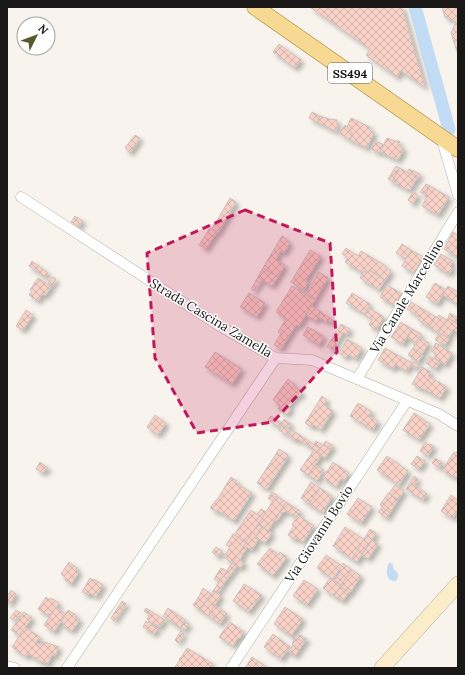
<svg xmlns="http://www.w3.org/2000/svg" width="465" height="675" font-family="Lora,serif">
	<defs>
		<pattern id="building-cross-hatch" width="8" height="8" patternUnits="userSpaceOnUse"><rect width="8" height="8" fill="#f7d1c6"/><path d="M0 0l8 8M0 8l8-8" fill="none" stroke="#d3b3a9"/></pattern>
		<filter id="shadow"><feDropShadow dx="3.5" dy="3.5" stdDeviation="2" flood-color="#0004"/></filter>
	</defs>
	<rect width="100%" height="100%" fill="#f8f3ec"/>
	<path fill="#c3dcf6" d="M389,563H391L393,564V568L398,574V577L396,581C386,582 385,570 389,563Z"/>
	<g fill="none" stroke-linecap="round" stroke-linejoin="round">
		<polyline stroke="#c3dcf6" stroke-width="13" points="415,7 449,129"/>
	</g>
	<g fill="url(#building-cross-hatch)" stroke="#cbc2bf" filter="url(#shadow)">
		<polygon points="310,7 402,7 425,87 401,71 397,77 366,55 370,49"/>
		<polygon points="442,7 458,7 458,54 451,33 456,22 445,17"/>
		<polygon points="279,44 301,60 295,68 273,52"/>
		<polygon points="312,112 320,116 317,122 309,118"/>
		<polygon points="320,116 329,119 337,120 337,132 317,122"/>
		<polygon points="351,118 370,127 369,129 370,130 374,133 367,148 350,140 352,133 350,130 347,127"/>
		<polygon points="345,125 350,130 352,133 350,140 339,133"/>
		<polygon points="135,135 140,138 130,153 125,148"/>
		<polygon points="387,138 395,141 399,141 400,142 398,145 404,149 398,160 380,152"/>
		<polygon points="375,141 384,145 379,153 371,149"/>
		<polygon points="396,166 400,168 393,180 396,182 395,183 388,179"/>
		<polygon points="400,168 417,178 410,190 407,189 406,189 395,183 396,182 393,180"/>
		<polygon points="409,169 420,174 418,179 407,172"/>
		<polygon points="426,184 430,186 425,195 420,192"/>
		<polygon points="430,186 449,197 438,215 422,206 427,197 425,195"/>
		<polygon points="413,192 418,195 413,204 408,200"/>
		<polygon points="230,198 236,202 218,233 212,229"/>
		<polygon points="75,216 83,221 79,227 71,222"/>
		<polygon points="210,228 217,232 206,249 199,245"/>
		<polygon points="453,232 458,235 458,243 455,248 458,249 458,258 444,249"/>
		<polygon points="282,236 287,239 286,241 290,243 284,253 281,251 275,260 285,265 278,277 263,268"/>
		<polygon points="402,244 411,250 406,259 396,253"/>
		<polygon points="346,248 358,256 361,251 386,266 385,267 391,271 386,280 369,270 367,273 364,271 363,273 345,262 348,258 342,254"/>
		<polygon points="310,250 321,256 306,280 308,282 304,290 291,282"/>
		<polygon points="411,250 424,257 414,273 402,266"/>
		<polygon points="441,254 453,261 450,266 453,268 449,274 434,265"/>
		<polygon points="32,261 48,273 45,277 29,266"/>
		<polygon points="263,268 278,277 272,286 258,277"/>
		<polygon points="369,270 385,280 379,290 360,278 364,271 367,273"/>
		<polygon points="319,272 328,278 315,300 306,294"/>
		<polygon points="52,277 56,279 52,286 48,283"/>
		<polygon points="258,277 262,280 254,291 251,289"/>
		<polygon points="38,278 51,286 50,288 50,289 45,296 43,294 38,301 29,295 32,291 30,290"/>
		<polygon points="435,283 446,290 437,304 426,297"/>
		<polygon points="387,285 402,294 395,306 380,297"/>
		<polygon points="292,286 315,300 299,326 296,325 281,349 274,345 281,333 278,332 286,319 276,312"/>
		<polygon points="448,286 458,292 458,302 457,304 443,295"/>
		<polygon points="249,293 265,303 257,317 240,307"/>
		<polygon points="352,293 370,304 365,314 346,303"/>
		<polygon points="411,302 436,317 429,327 418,320 420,317 407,309"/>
		<polygon points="311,306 321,312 316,321 306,315"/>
		<polygon points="369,308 384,317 376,330 369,325 372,319 365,315"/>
		<polygon points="26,310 33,315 23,330 16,326"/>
		<polygon points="321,312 332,319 331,322 328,321 327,322 318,317"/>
		<polygon points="450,313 458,318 458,322 457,323 448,318"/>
		<polygon points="439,315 447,320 439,333 429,327 436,317 437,318"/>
		<polygon points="448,318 458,324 458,333 453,329 448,338 439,333 438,333"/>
		<polygon points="401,322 412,329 403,344 391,337"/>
		<polygon points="341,324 350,329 347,335 343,332 333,350 327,347"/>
		<polygon points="308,327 324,336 319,345 303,335"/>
		<polygon points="412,329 421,334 416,343 407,337"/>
		<polygon points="439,333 449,338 445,345 435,340"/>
		<polygon points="419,337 429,343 422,354 413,348"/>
		<polygon points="347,339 362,348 356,359 348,354 346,358 339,353"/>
		<polygon points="436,343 452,353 445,365 434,358 436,354 431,351"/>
		<polygon points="385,348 412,363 407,371 396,365 393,369 378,360"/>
		<polygon points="413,348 423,355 418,362 408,355"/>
		<polygon points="215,352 242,369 232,384 205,367"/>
		<polygon points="430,356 440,362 436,369 426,363"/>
		<polygon points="414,362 419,365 417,368 412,366"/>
		<polygon points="422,367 431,372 428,376 447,387 440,398 421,388 420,389 412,384"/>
		<polygon points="288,379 295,385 294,386 302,392 299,397 297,396 289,407 291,409 286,415 278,409 280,405 273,400"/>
		<polygon points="322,396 327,400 324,405 333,411 321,430 314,425 312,427 305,423"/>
		<polygon points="358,403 372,412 369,416 378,421 373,430 350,416"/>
		<polygon points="414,413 430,424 419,440 403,430"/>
		<polygon points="155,415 166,423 158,435 147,427"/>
		<polygon points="271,416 282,423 279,427 268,420"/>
		<polygon points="284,419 291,424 289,428 282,423"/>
		<polygon points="282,426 290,430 287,435 279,430"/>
		<polygon points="292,430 321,449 318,453 298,439 296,441 288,436"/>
		<polygon points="316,441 323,445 321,449 314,444"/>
		<polygon points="326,441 333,446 331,449 323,445"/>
		<polygon points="425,442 429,445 430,444 434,446 428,456 420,451"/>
		<polygon points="323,445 331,449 325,458 318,453"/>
		<polygon points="279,449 288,455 286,460 276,454"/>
		<polygon points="314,450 322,455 308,475 300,470"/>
		<polygon points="458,450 458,478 454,476 453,477 442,470 454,452 456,453"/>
		<polygon points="276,454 286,460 267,489 257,483"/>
		<polygon points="387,456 408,471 399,485 377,470"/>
		<polygon points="417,456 425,461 419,469 411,464"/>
		<polygon points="435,458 442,462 439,468 432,463"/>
		<polygon points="40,462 48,468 47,470 46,469 43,473 36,469"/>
		<polygon points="333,462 349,473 344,481 341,479 336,487 323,478"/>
		<polygon points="315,465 324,470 317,481 308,475"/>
		<polygon points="414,476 418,479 414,485 427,494 423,500 406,489"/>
		<polygon points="231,477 237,481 236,483 252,493 234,521 218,511 217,512 210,508 216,500 217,500"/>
		<polygon points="311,482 320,488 309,504 301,498"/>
		<polygon points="395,485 404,491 398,500 389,493"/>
		<polygon points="320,488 332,496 323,513 309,504"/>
		<polygon points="272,492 277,495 273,501 268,498"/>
		<polygon points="388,493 398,500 390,513 380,505"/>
		<polygon points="451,495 458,500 458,509 453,518 441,511"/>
		<polygon points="276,496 286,502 268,531 258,524"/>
		<polygon points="358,498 372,507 361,523 347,514"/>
		<polygon points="286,502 300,511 296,517 286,511 284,513 283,512 277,521 275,520"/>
		<polygon points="382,507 390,513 387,518 378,512"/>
		<polygon points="261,509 266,512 246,543 234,535 251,510 257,514"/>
		<polygon points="298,515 314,526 303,542 297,538 295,540 288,535 294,526 292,525"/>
		<polygon points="258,524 262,527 255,537 258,540 252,550 247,547 240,560 244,563 241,568 232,563"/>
		<polygon points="262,527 272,533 265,543 256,537"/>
		<polygon points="345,527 365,540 352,559 333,546"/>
		<polygon points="370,529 376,533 357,562 352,559"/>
		<polygon points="233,534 246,543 232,563 224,557 230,547 226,545"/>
		<polygon points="372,540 378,544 368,559 362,555"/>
		<polygon points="216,547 222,551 218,557 212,552"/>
		<polygon points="270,548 279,555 280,552 287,557 273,576 257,564"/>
		<polygon points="326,555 342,566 333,579 317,568"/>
		<polygon points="69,562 77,568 76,570 79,572 71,584 65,580 66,578 61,574"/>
		<polygon points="232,563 237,566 217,593 213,591"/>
		<polygon points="343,563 352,570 341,585 334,581 341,571 339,570"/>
		<polygon points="221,568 227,571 219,582 214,579"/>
		<polygon points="352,570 361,576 350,593 340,587"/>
		<polygon points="90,578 94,581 94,579 103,585 96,597 90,593 88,595 82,592"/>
		<polygon points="330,578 341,585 334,596 323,588"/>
		<polygon points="304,580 318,589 307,605 293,596"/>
		<polygon points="244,584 262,595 249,612 233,601"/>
		<polygon points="340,587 349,592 343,601 334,596"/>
		<polygon points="203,588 211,594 200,610 193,605 200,595 200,594"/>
		<polygon points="11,590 16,594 10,604 7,602 7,592 9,594"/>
		<polygon points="213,591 221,596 215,605 207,600"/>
		<polygon points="46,597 50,600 51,598 59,603 51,616 47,614 47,615 38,609"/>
		<polygon points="207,600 215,605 209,613 222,621 220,624 200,610"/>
		<polygon points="122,601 126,604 114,621 111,618"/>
		<polygon points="215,605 227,614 222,621 209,613"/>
		<polygon points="56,607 66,614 54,632 44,625"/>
		<polygon points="285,607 303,619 291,636 274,624"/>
		<polygon points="146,608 165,620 160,627 152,623 151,625 158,629 154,634 143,627 146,621 148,623 149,621 147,619 150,615 144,611"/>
		<polygon points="168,608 185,620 180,628 163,616"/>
		<polygon points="16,610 21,613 15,621 10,618"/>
		<polygon points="68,610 76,615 75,617 80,620 72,631 63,626 64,624 61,622"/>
		<polygon points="24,612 32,618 20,635 11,630"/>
		<polygon points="184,622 189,624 185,630 181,628"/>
		<polygon points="230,622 244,632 239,639 238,638 233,646 219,637"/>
		<polygon points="25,627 40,637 36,642 41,645 42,641 59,647 55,656 52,655 48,664 36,660 37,658 33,657 28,654 26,657 12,647"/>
		<polygon points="181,631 184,634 178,643 175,640"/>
		<polygon points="273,634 290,647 281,659 264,647"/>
		<polygon points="300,635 307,639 304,643 298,638"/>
		<polygon points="295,637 304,643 299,650 292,644 294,640 293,639"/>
		<polygon points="293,645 299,650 295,656 288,651"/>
		<polygon points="187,648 213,664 210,668 177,668 175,667 180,660 179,659 180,658 180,659"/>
		<polygon points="252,657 268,668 245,668"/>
	</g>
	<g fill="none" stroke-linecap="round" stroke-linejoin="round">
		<g stroke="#b1ada6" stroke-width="11">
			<g id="minor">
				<polyline points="441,137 458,195"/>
				<polyline points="21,197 221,327 276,358 312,360 439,414 458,426"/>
				<polyline points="357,379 458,212"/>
				<polyline points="7,666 15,668"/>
				<polyline points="67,668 276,358"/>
				<polyline points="231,668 407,401"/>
			</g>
		</g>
		<g stroke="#b1ada6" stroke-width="16">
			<polyline id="secondary" points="382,668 458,584"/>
		</g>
		<g stroke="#a7853a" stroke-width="17">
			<polyline id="primary" points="255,7 458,149"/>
		</g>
		<use href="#minor" stroke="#fff" stroke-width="10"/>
		<use href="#secondary" stroke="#fbecca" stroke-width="15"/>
		<use href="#primary" stroke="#f8d994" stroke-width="16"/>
	</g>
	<path fill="#c2185b" fill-opacity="0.2" stroke="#c2185b" stroke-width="3" stroke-dasharray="8 5" stroke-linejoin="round" d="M245,210L330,243L337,352L273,422L197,433L155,358L147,253Z"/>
	<g text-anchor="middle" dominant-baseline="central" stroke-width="3" stroke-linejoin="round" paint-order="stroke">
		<rect fill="#fff" stroke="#5e5d5c" stroke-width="1" x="328" y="63" width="44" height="20" rx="3"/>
		<g font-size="12" font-weight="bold" fill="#191816">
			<text x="350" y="73">SS494</text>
		</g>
		<g font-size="13" fill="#191816" stroke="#fff">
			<text transform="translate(407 296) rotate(-59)">Via Canale Marcellino</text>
			<text transform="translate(211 318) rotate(31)">Strada Cascina Zamella</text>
			<text transform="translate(319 534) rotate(-57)">Via Giovanni Bovio</text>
		</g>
	</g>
	<rect width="465" height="675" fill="none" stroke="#191816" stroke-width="16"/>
	<g transform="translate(36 36) rotate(48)"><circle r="19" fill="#ffffff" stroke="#a3a3a2"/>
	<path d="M0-3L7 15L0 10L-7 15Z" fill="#555b29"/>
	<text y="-6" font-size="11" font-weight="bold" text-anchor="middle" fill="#191816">N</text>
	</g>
</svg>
